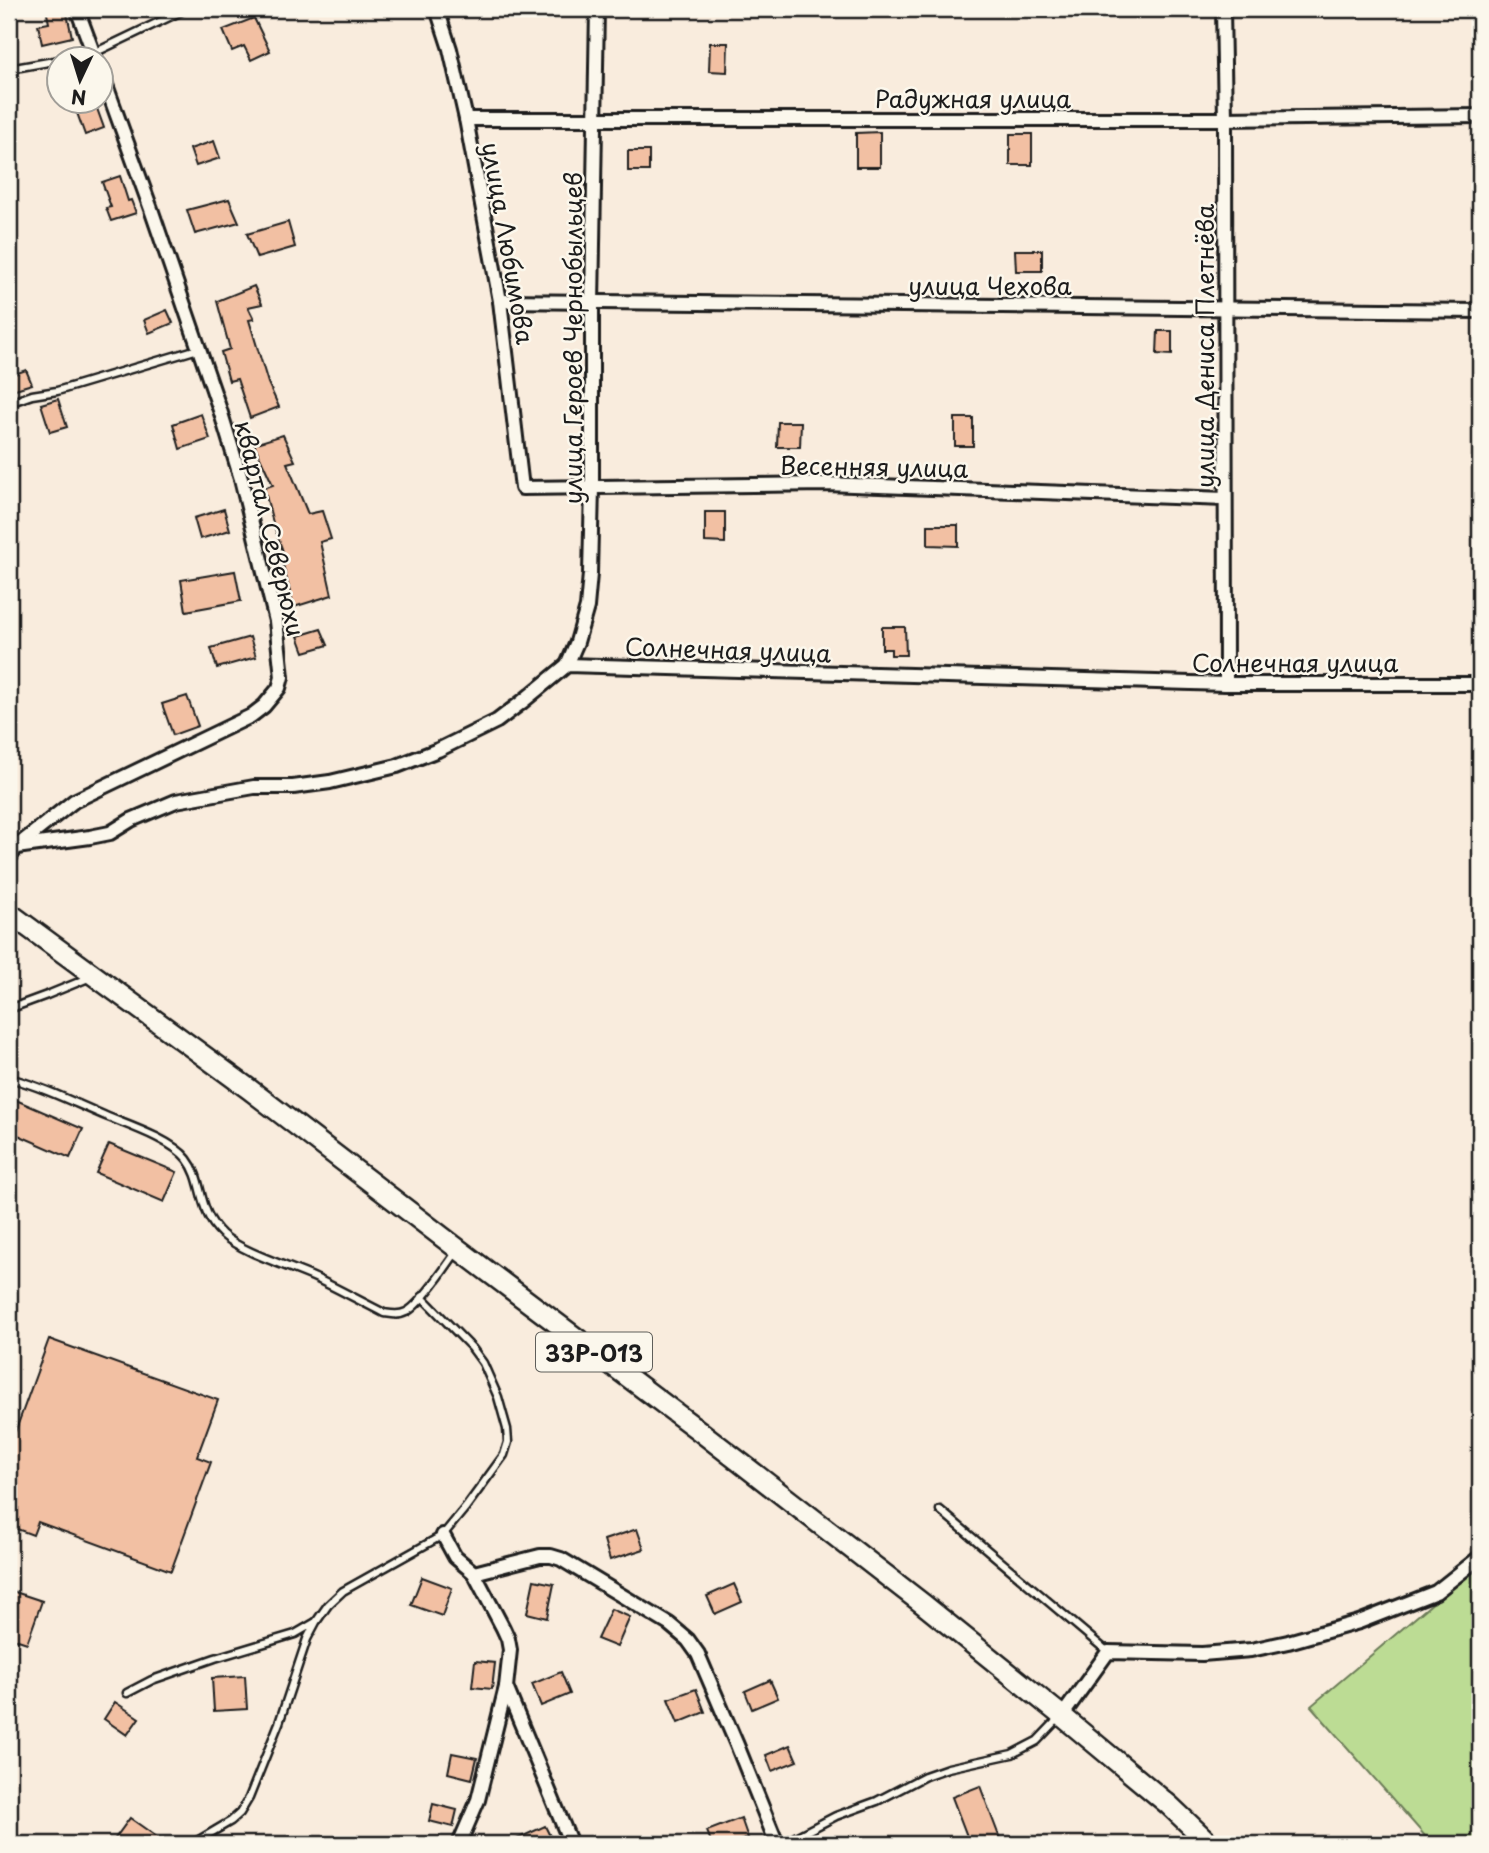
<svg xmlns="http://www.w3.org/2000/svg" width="1489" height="1853" font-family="'Playpen Sans',sans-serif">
	<rect width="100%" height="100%" fill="#f9ecdd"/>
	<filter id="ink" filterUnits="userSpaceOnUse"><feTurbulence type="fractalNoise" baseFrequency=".0143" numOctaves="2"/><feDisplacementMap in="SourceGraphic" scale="14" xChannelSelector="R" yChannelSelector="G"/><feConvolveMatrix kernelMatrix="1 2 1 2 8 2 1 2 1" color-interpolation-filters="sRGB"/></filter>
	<g filter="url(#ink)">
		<polygon fill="#bcdc94" stroke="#6c7c58" stroke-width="2" points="1480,1563 1480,1844 1432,1844 1311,1706"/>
		<g fill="#f2c0a3" stroke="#1c1c1c" stroke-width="2">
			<polygon points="46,9 66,9 72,37 42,44 38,25 49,23"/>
			<polygon points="254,18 270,51 251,60 244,46 232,51 223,30"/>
			<polygon points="710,43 728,43 727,72 709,71"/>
			<polygon points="95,103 104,128 85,135 76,110"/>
			<polygon points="880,132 880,167 856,167 856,133"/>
			<rect x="1010" y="134" width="22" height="31"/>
			<polygon points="214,141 220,158 196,166 190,149"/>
			<rect x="628" y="151" width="21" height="20"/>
			<polygon points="120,176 128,201 131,200 136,213 111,221 106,208 111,207 102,182"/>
			<polygon points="229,199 239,222 195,234 187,210"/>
			<polygon points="288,222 295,247 257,258 247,234"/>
			<polygon points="1015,250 1042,250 1042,271 1016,271"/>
			<polygon points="254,286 262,304 248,307 254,319 249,320 268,383 279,407 250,418 237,379 229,381 221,352 230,349 217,301"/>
			<polygon points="167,310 173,323 149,333 144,320"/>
			<polygon points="1158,331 1172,331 1172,355 1157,354"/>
			<polygon points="26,370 32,384 12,390 9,376"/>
			<polygon points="58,399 67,427 50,432 41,404"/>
			<polygon points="201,414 210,439 180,449 173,424"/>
			<rect x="955" y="418" width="18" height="28"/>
			<polygon points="778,422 801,422 800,447 777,447"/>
			<polygon points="283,435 295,461 287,463 308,514 322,511 331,539 320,542 332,595 294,607 283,565 287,563 273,523 264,488 273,485 254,444"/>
			<polygon points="224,509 230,530 200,539 194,518"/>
			<polygon points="705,512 725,512 725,543 705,542"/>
			<polygon points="928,525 958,525 958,546 928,545"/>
			<polygon points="235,571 241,601 186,611 181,580"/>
			<polygon points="882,627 905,627 906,655 891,655 891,649 882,649"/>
			<polygon points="321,629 328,645 304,652 298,636"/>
			<polygon points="250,637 256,657 217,668 211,648"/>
			<polygon points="187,696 198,726 173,735 162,704"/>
			<polygon points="9,1097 83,1129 70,1158 9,1131"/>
			<polygon points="109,1144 177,1172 164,1202 96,1173"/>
			<polygon points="49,1339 218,1400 197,1457 211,1462 171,1571 38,1522 33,1535 9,1526 9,1449"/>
			<polygon points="637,1529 644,1549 610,1560 604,1540"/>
			<polygon points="422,1577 452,1588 442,1616 411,1605"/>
			<polygon points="534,1580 554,1584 547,1618 527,1613"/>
			<polygon points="734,1584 742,1602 715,1614 707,1596"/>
			<polygon points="9,1590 42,1601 27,1643 9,1637"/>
			<polygon points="611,1609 630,1617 617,1647 597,1639"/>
			<polygon points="475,1661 495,1663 492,1689 472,1687"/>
			<polygon points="561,1672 570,1694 541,1706 532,1684"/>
			<polygon points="245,1676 247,1709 214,1711 212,1678"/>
			<polygon points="770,1680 778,1698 752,1709 745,1691"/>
			<polygon points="696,1689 705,1712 678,1723 668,1699"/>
			<polygon points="115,1702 139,1718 127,1735 104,1719"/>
			<polygon points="790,1745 797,1761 772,1771 766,1755"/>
			<polygon points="452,1753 477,1758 472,1779 448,1773"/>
			<polygon points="980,1786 1002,1844 970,1844 952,1797"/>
			<polygon points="433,1804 457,1810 453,1827 429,1821"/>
			<polygon points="130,1818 167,1844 111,1844"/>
			<polygon points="741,1818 748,1838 730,1844 712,1844 707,1831"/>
			<polygon points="545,1826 554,1844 506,1844"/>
		</g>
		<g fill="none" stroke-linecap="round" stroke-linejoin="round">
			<g stroke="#1c1c1c" stroke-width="11">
				<g id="lane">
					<polyline points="60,60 94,53 186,9"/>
					<polyline points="9,69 60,60"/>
					<polyline points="9,403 32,395 57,391 198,349"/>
					<polyline points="9,1009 47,995 91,977"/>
					<path d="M9,1078C43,1087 75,1103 108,1117C130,1126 172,1140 187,1159C205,1182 196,1209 222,1234C243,1253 286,1265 313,1277C337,1288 360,1301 384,1313C391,1314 399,1316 406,1312C420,1306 447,1265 457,1251"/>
					<polyline points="940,1510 1108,1652"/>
					<polyline points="127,1693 152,1680 215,1658 295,1634 314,1623"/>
					<polyline points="192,1844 231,1821 240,1813 249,1798 279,1723 307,1639 316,1622 328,1605 343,1591 443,1535 466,1507 504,1455 508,1442 507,1429 498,1397 483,1363 472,1348 422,1297"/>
					<polyline points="782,1844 836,1816 877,1801 925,1776 948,1768 1012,1754 1037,1741 1060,1717"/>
				</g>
			</g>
			<g stroke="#1c1c1c" stroke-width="18">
				<g id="street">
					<polyline points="77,9 96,60"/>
					<polyline points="437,9 450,49 466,119 500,301 522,488 826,484 1225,499"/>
					<polyline points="1223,9 1225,119 1226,684"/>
					<polyline points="466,119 1225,119 1480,116"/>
					<polyline points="500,301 1480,311"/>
					<polyline points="567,665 577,642 587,607 590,574 592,487 592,304 597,9"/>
					<polyline points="16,847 90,837 110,833 131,820 176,801 254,787 293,787 330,782 397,766 438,750 497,721 522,702 567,665 1226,684 1480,684"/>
					<polyline points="9,859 16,847 74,801 251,716 264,706 279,688 282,677 276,621 241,479 220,410 151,209 102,74"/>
					<polyline points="443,1535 455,1557 474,1573 503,1628 508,1639 510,1650 506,1687 478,1800 459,1844"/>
					<polyline points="474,1573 540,1556 551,1556 561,1559 669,1624 688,1640 698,1654 737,1745 777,1844"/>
					<polyline points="506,1687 571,1844"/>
					<polyline points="1062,1716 1108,1652 1202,1654 1251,1650 1288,1642 1359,1622 1436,1592 1480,1557"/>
				</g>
			</g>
			<g stroke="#1c1c1c" stroke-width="24">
				<polyline id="primary" points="9,913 249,1089 458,1249 701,1432 923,1604 1062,1716 1169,1805 1210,1844"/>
			</g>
			<use href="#lane" stroke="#fbf7ec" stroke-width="6"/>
			<use href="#street" stroke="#fbf7ec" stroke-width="12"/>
			<use href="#primary" stroke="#fbf7ec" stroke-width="19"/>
		</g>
	</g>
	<g text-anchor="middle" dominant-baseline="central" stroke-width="5" stroke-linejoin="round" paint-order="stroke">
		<rect fill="#fbf7ec" stroke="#5f5e5a" stroke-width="2" x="536" y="1332.5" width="116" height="39" rx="5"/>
		<g font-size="23" font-weight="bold" fill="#1c1c1c">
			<text x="594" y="1352">33Р-013</text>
		</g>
		<g font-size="24" fill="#1c1c1c" stroke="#fbf7ec">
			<text x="973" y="98">Радужная улица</text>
			<text transform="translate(509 243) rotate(80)">улица Любимова</text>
			<text x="990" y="285">улица Чехова</text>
			<text transform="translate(572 338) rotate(-90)">улица Героев Чернобыльцев</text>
			<text transform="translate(1204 346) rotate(-90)">улица Дениса Плетнёва</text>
			<text transform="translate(874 466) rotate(1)">Весенняя улица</text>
			<text transform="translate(271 528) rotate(76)">квартал Северюхи</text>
			<text transform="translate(728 649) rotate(2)">Солнечная улица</text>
			<text x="1295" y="662">Солнечная улица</text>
		</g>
	</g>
	<rect width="1489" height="1853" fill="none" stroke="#fbf7ec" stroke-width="35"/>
	<rect x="18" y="18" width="1454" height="1818" fill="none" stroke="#1c1c1c" stroke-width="2.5" filter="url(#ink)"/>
	<g transform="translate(80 80) rotate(184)"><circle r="33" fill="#fbf7ec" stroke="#a29f99" stroke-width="2"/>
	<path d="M0-5L12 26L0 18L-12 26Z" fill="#1c1c1c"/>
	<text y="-10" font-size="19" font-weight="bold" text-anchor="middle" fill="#1c1c1c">N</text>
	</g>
</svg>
